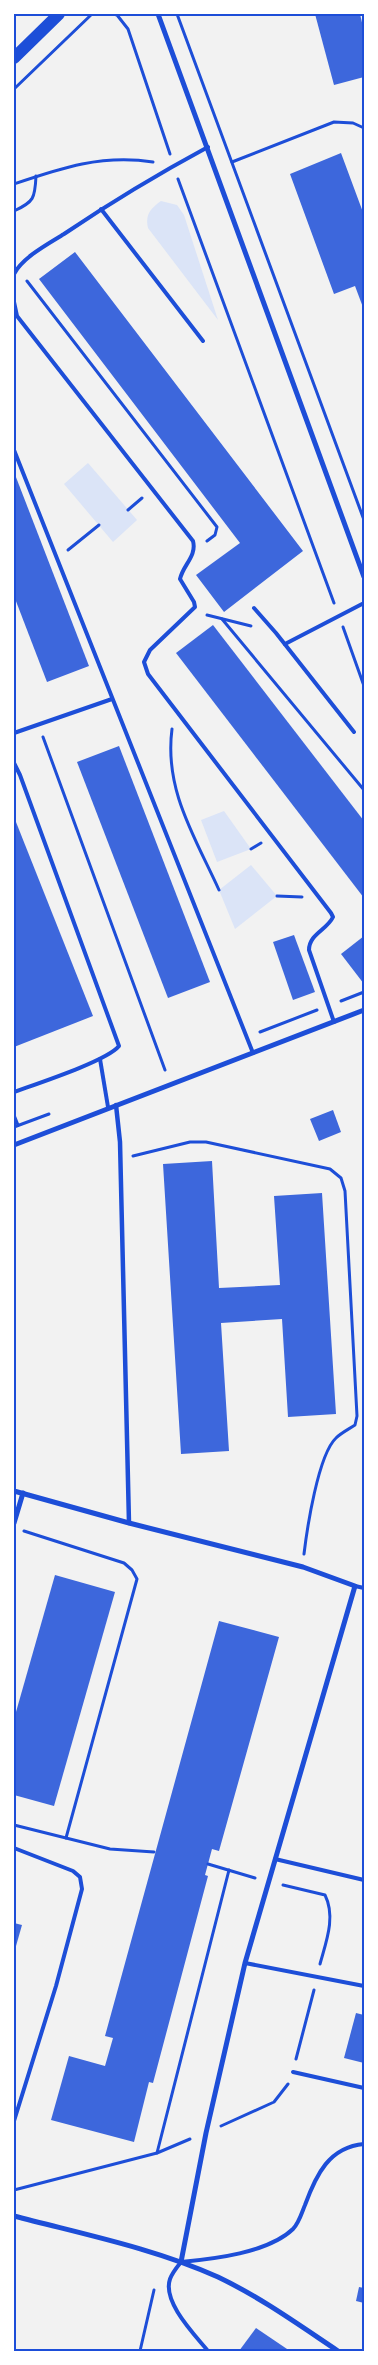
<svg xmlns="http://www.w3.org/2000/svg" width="378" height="2365" font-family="Helvetica,sans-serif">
	<rect width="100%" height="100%" fill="#f2f2f2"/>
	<g fill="#dbe4f7">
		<path d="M161,201L177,205L184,215L218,320L148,228C145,215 150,209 161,201Z"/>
		<polygon points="88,463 137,520 113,542 64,484"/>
		<polygon points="224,811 251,849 217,862 201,820"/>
		<polygon points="251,865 277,896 235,929 219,890"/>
	</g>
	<g fill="#3d67dc">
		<polygon points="315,14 360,14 364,31 364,77 334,85"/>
		<polygon points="341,153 364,215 364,310 355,286 334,294 290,174"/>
		<polygon points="75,252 303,551 224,612 196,575 240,543 39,279"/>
		<polygon points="14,472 89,666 47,682 14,596"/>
		<polygon points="213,625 364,821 364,898 176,653"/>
		<polygon points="119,746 210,982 168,998 77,762"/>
		<polygon points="14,817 93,1016 14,1047"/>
		<polygon points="294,935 315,992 293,1000 273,942"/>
		<polygon points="364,936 364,984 341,954"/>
		<polygon points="333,1110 341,1132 319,1141 310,1119"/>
		<polygon points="212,1161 219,1288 280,1285 274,1196 322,1193 336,1414 288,1417 282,1319 221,1323 229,1451 181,1454 163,1164"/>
		<polygon points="55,1575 115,1592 54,1806 14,1795 14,1719"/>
		<polygon points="219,1621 279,1637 219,1851 212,1849 205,1875 208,1876 153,2083 149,2082 134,2142 51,2120 69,2056 105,2066 113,2038 105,2036"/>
		<polygon points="14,1923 22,1925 14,1953"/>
		<polygon points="356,2013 364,2015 364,2063 344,2058"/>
		<polygon points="359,2287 364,2288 364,2303 356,2301"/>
		<polygon points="256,2328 290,2351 239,2351"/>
	</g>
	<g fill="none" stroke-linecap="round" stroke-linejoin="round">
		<g stroke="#1d4ed8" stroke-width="3">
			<polyline points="113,14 117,15 128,29 170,154"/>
			<polyline points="177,14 364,520"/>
			<polyline points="14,89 92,14"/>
			<polyline points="232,162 334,122 353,123 364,128"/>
			<polyline points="178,179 334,603"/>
			<path d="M14,184C61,168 102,154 153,162"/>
			<path d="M14,211C34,202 35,198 36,176"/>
			<polyline points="27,281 217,527 215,535 207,541"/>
			<polyline points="128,510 142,498"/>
			<polyline points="68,550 99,525"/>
			<polyline points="207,615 251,626"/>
			<polyline points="222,619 364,790"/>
			<polyline points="343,627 364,686"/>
			<path d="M172,729C164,790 195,837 219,890"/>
			<polyline points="43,737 165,1070"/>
			<polyline points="251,849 261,843"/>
			<polyline points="277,896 302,897"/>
			<polyline points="341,1001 364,992"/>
			<polyline points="260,1032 317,1010"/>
			<polyline points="14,1115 18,1125"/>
			<polyline points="14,1127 49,1114"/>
			<path d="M133,1156L190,1142H206L330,1169L341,1178L345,1191L357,1416L355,1425C349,1429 341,1433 336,1438C318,1455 307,1529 304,1554"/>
			<polyline points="24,1531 124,1563 132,1570 137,1579 66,1838"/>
			<polyline points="14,1825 110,1849 154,1852"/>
			<polyline points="208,1864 255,1878"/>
			<path d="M283,1885L325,1895C336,1917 326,1942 320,1964"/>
			<polyline points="296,2059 314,1990"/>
			<polyline points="221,2126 274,2102 288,2084"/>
			<polyline points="157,2153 229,1870"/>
			<polyline points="14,2190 157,2153 190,2139"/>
			<polyline points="140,2351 154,2290"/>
		</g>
		<g stroke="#1d4ed8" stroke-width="4">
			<polyline points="364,156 364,167"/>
			<polyline points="101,209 203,341"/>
			<path d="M14,274C23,257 48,244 64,234C110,203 158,174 208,147"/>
			<path d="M14,302L17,316L193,541C197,556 183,565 180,579L194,602L195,607L150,650L144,662L148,674L331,913L333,917C327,930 309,934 309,950L334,1022"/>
			<polyline points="14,450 253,1053"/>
			<polyline points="254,608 276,633 354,732"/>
			<polyline points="285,644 364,603"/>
			<polyline points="14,733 112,699"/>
			<path d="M14,763L20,775L119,1046C107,1061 36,1084 14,1092"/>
			<polyline points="100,1059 108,1107"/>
			<polyline points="355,1586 364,1588"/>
			<polyline points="14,1848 73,1871 80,1877 82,1889 56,1986 14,2121"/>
			<polyline points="275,1859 364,1880"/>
			<polyline points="245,1963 364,1986"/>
			<polyline points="293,2072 364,2088"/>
			<path d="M208,2351C195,2335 162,2302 170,2279C172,2273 177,2267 181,2262C213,2259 268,2253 293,2229C299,2223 302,2212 305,2205C316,2175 329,2147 364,2144"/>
		</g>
		<polyline stroke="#1d4ed8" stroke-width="4.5" points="116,1105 120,1142 129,1523"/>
		<g stroke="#1d4ed8" stroke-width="5">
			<polyline points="158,14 364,577"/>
			<polyline points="14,1145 364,1010"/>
			<polyline points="14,1491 129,1523 303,1567 355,1586 245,1963 206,2133 181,2262"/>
			<polyline points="14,1523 23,1493"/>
			<path d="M14,2216C82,2234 153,2248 218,2277C260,2297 299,2325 338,2351"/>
		</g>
		<polyline stroke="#1d4ed8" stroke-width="12" points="14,58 59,14"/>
	</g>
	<rect width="378" height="2365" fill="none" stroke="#ffffff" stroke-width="30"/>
	<rect x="15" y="15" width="348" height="2335" fill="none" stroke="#1d4ed8" stroke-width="2"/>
</svg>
